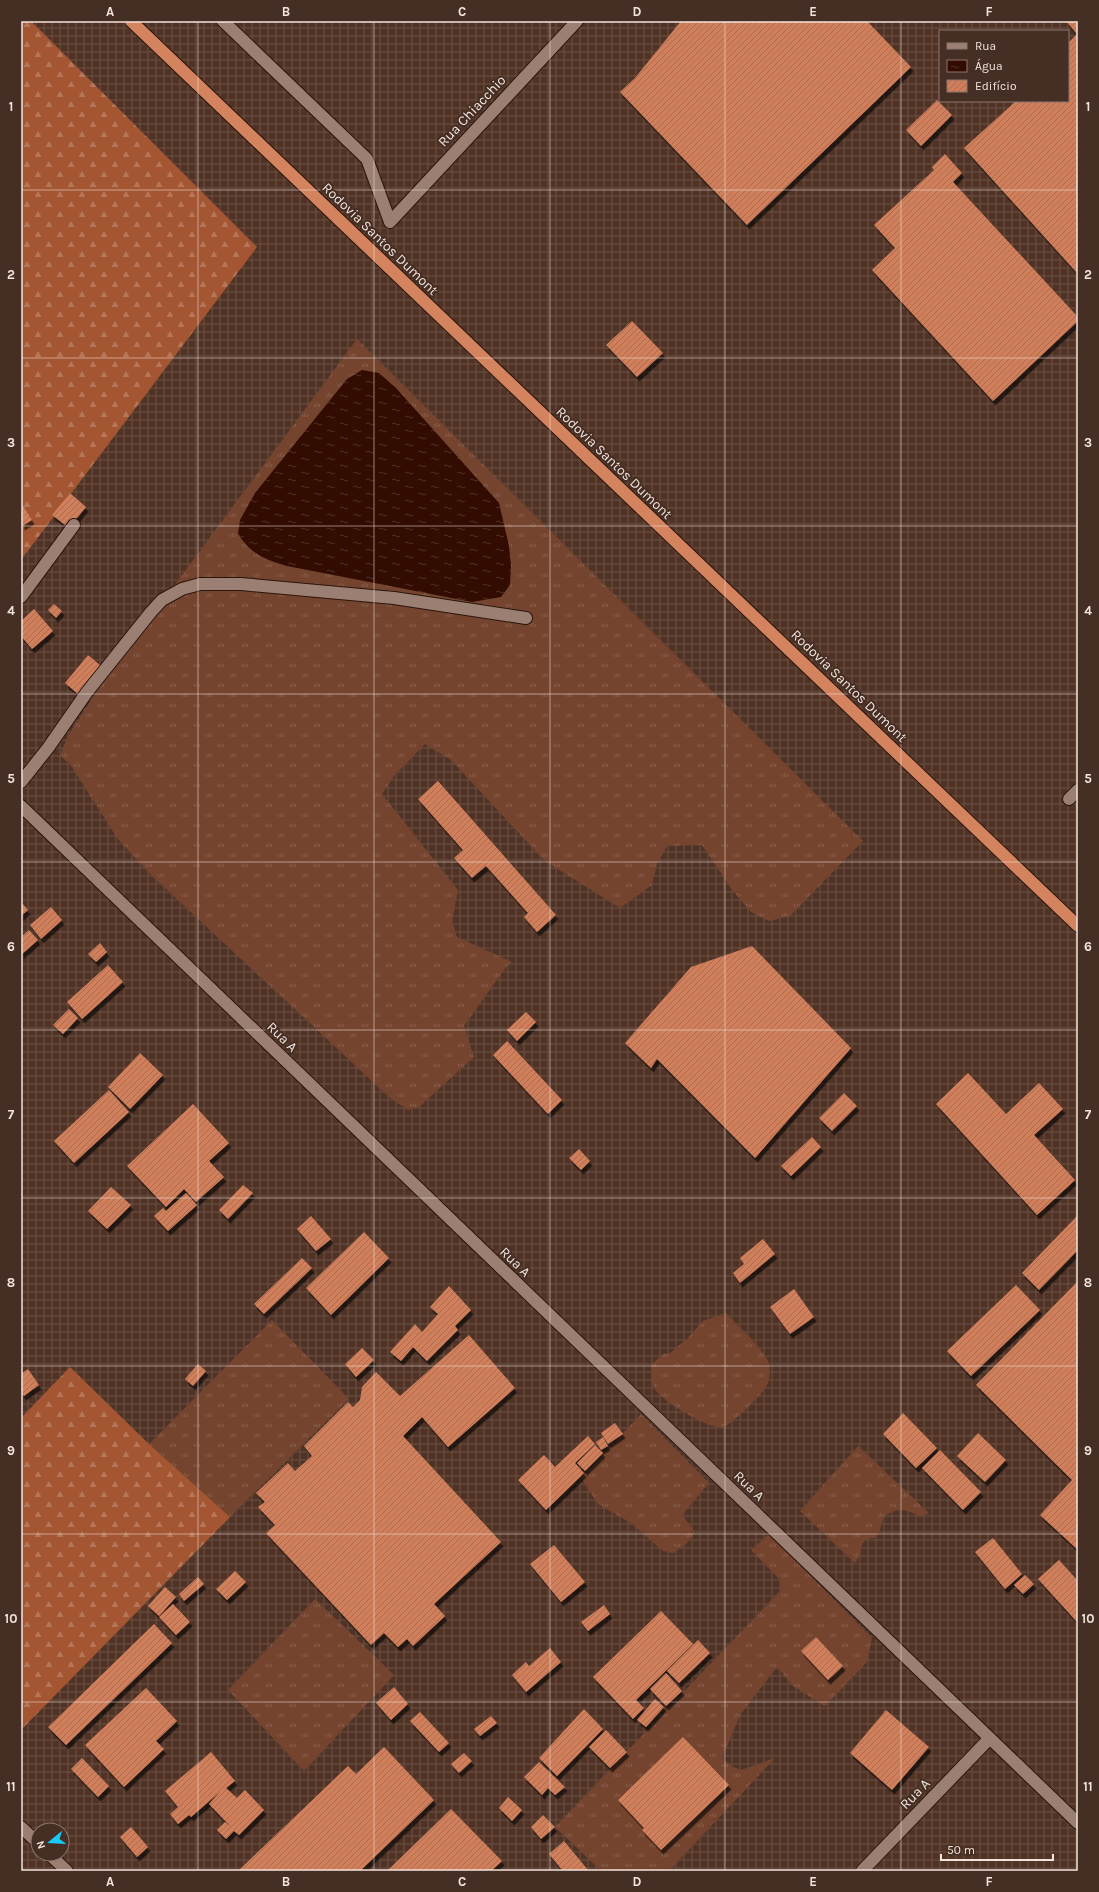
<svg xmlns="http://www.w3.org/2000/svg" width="1099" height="1892" font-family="Karla,sans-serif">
	<defs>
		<pattern id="industrial-grid" width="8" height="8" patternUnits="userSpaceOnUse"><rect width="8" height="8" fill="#513326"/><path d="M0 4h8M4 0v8" fill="none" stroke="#6a5045"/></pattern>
		<pattern id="grass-tufts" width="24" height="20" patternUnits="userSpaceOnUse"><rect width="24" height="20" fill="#74442f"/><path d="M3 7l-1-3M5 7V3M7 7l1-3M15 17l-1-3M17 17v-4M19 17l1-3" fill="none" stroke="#885f4d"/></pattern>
		<pattern id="forest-firs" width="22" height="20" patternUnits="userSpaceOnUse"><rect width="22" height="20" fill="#a45632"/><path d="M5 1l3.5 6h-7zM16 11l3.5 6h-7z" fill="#b57659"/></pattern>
		<pattern id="water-ripples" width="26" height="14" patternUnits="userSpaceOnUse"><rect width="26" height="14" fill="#320c00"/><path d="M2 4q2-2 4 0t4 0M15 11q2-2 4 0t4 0" fill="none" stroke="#502f25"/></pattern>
		<pattern id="building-hatch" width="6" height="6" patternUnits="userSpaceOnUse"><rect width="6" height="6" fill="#d17f5a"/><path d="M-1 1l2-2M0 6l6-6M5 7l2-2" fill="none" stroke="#a86d53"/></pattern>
		<filter id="shadow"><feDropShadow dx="2.5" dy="4.5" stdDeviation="0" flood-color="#0009"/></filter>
	</defs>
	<rect width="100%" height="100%" fill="#452e24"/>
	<path fill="url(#industrial-grid)" fill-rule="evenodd" d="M21,21H1078V1871H21ZM940,31H1068V101H940ZM38,1830H62V1854H38Z"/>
	<g fill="url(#grass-tufts)">
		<polygon points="357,339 863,841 790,916 769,921 751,912 733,891 702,845 667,846 657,864 652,885 620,908 545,861 451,760 425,744 394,776 382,794 458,890 452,921 457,937 512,962 506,967 464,1026 474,1057 419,1107 408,1110 389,1097 151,875 117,838 72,767 60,755 69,734 105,679"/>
		<path d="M726,1313C738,1327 763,1347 769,1364C770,1369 770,1378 768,1383C765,1392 733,1424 723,1427C709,1430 662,1401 655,1389C651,1382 651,1373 651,1365L663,1354L670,1353L687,1339L703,1321Z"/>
		<polygon points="272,1320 349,1399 230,1517 149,1444"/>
		<polygon points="641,1414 709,1483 682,1515 695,1532 686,1544 673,1553 663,1551 631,1523 598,1504 581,1478"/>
		<path d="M858,1446L929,1513L920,1517C905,1509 900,1507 884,1516L879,1533L874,1538C856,1539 865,1552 855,1563L800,1511Z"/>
		<polygon points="769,1534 872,1638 867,1662 825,1706 793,1686 777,1667 740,1715 722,1758 731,1766 741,1770 775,1758 669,1871 601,1871 555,1827 781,1590 780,1580 751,1550"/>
		<polygon points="315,1599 394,1675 304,1771 228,1690"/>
	</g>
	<g fill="url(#forest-firs)">
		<polygon points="21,21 31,21 257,247 21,560"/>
		<polygon points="70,1367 149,1444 230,1517 21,1730 21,1418"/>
	</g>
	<path fill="url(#water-ripples)" d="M362,370L379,373L396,388L499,503L509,546L511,566L510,585L501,597L472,602L287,566C264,559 251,554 238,534L240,520L255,493L347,379Z"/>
	<g fill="url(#building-hatch)" filter="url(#shadow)">
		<polygon points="681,21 867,21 911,67 747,225 620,92 635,78"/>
		<polygon points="1066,21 1078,21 1078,274 964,148 1016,101 1068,101 1068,43 1077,34"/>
		<polygon points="937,100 952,115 921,146 906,130"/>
		<polygon points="945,154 962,173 953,182 1078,317 1078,321 993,401 872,270 895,248 874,225 934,170 932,167"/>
		<polygon points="632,321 663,353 637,377 606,345"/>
		<polygon points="70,493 86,507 69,528 52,515"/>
		<polygon points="22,504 32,520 22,526 21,505"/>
		<polygon points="54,604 62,611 56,618 48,610"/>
		<polygon points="34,609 53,631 32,649 21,636 21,621"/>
		<polygon points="88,655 101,666 78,694 65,683"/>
		<polygon points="438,781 556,915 537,932 524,917 528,913 486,866 472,878 454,858 463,850 418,799"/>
		<polygon points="21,902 28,910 21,916"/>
		<polygon points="51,907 62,920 41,939 30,925"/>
		<polygon points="29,930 38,940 21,955 21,937"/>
		<polygon points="100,943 107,952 96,962 88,954"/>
		<polygon points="752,946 851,1048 755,1158 657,1059 651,1068 625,1043 691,967"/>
		<polygon points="108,965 123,982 82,1019 67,1002"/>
		<polygon points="69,1009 78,1018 63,1034 53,1025"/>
		<polygon points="526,1012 536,1022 517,1041 507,1030"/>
		<polygon points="507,1041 562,1100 548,1114 493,1055"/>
		<polygon points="140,1053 163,1075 130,1109 108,1087"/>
		<polygon points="968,1073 1006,1114 1039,1083 1063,1109 1034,1135 1075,1180 1037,1215 936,1104"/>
		<polygon points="109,1090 129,1112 74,1163 54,1141"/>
		<polygon points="844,1093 857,1106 832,1131 819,1118"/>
		<polygon points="193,1104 229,1143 209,1161 224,1177 196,1202 184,1189 166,1207 127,1166"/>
		<polygon points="812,1137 821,1147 791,1176 781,1166"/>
		<polygon points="579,1149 590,1161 581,1170 569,1158"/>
		<polygon points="243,1185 253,1193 228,1219 219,1210"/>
		<polygon points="111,1187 131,1205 107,1229 88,1211"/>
		<polygon points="186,1193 197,1205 168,1231 154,1216 163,1208 166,1211"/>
		<polygon points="1078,1215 1078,1250 1039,1290 1022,1273"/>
		<polygon points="311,1216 331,1239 316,1251 297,1229"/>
		<polygon points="364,1232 389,1258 331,1315 306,1288"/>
		<polygon points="763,1239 775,1254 740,1283 733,1273 744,1264 740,1258"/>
		<polygon points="302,1258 312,1268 264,1314 254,1304"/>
		<polygon points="1078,1281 1078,1550 1040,1515 1072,1480 976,1385"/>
		<polygon points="1016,1285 1040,1310 971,1376 947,1351"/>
		<polygon points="449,1286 471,1310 455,1326 458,1330 427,1361 413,1347 401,1361 390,1352 415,1324 422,1332 438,1314 430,1307"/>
		<polygon points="794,1289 814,1317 790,1334 770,1307"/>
		<polygon points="469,1335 515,1388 448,1447 422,1417 403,1436 501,1542 434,1604 445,1616 413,1646 407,1639 398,1647 384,1633 371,1645 266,1533 275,1525 258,1507 265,1502 256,1493 288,1463 295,1471 312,1456 304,1446 348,1402 353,1407 360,1400 362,1387 376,1372 400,1396"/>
		<polygon points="362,1348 374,1360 356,1377 345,1364"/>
		<polygon points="198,1364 206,1371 193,1386 185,1379"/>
		<polygon points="28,1369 39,1385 24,1396 21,1392 22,1386 21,1374"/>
		<polygon points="903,1413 937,1448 916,1468 883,1434"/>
		<polygon points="615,1423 623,1434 608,1444 601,1433"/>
		<polygon points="978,1433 1006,1460 985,1482 957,1456"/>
		<polygon points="588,1436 595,1444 575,1463 584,1473 546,1510 518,1480 544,1455 555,1467"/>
		<polygon points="603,1437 608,1446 601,1450 596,1442"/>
		<polygon points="595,1445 603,1453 585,1471 577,1463"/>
		<polygon points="940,1450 981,1492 963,1510 922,1468"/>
		<polygon points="993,1538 1022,1574 1005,1589 975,1552"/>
		<polygon points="554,1545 585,1582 561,1602 530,1564"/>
		<polygon points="1059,1560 1078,1581 1078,1623 1038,1579"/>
		<polygon points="235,1571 246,1582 227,1600 216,1589"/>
		<polygon points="1025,1575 1034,1584 1023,1594 1014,1585"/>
		<polygon points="198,1577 204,1584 184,1601 179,1594"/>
		<polygon points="165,1587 176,1597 159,1616 148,1606"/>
		<polygon points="173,1604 190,1622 176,1635 159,1617"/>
		<polygon points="604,1605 610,1614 588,1631 581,1622"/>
		<polygon points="661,1611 693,1644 636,1700 644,1708 633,1719 593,1677"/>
		<polygon points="154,1624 172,1643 66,1745 48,1727"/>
		<polygon points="816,1637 843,1666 828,1680 801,1651"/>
		<polygon points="698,1640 710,1653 679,1683 667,1671"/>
		<polygon points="550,1648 561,1662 526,1692 512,1675 526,1662 529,1666"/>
		<polygon points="666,1673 682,1691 666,1706 650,1689"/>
		<polygon points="394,1687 408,1704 391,1720 376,1703"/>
		<polygon points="146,1688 177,1721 156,1741 164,1749 124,1787 85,1745"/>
		<polygon points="655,1699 664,1707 646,1727 637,1720"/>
		<polygon points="584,1709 603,1729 557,1776 539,1758"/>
		<polygon points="886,1710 929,1747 892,1790 850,1753"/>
		<polygon points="420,1712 449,1743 439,1752 410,1721"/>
		<polygon points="491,1716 497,1723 480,1736 474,1729"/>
		<polygon points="606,1730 627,1752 610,1768 589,1747"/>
		<polygon points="683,1737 729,1785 661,1850 642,1830 644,1828 618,1800"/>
		<polygon points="384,1747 434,1800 360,1871 238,1871 348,1766 356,1774"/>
		<polygon points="211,1752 235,1781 226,1788 237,1798 245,1790 264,1810 239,1835 234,1831 226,1839 217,1830 225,1822 231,1827 209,1804 220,1792 191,1817 189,1815 178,1824 170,1814 178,1807 165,1791"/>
		<polygon points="464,1753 472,1761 459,1773 451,1764"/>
		<polygon points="82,1758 109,1786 98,1797 71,1769"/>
		<polygon points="539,1762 565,1787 555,1795 548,1788 542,1795 524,1777"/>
		<polygon points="508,1797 522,1810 512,1821 499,1808"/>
		<polygon points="451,1809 502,1861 491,1871 387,1871"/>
		<polygon points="543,1815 555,1827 541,1839 531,1827"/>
		<polygon points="131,1827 148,1847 137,1857 120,1837"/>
		<polygon points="564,1841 588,1870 587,1871 563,1871 549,1854"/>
	</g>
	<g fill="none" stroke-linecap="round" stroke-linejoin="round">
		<g stroke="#2a150c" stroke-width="14">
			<g id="street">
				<polyline points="223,21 367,159 390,222 577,21"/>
				<polyline points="21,597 74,525"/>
				<polyline points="21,782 48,748 87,692 151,612 162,600 182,589 200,584 241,584 394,598 526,618"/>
				<polyline points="1069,799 1078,790"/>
				<polyline points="21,806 1078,1823"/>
				<polyline points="21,1827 38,1843"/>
				<polyline points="49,1854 67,1871"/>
				<polyline points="862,1871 989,1739"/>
			</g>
		</g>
		<g stroke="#2a150c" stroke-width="14">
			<polyline id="highway" points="131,21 1078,926"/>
		</g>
		<use href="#street" stroke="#9b7f73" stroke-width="12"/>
		<use href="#highway" stroke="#d4835f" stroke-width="12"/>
	</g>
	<path fill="none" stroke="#f3e4dd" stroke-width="1" stroke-opacity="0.55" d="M198,21V1871M374,21V1871M550,21V1871M725,21V1871M901,21V1871M21,190H1078M21,358H1078M21,526H1078M21,694H1078M21,862H1078M21,1030H1078M21,1198H1078M21,1366H1078M21,1534H1078M21,1702H1078"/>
	<g text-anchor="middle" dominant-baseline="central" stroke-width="4" stroke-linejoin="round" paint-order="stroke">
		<g font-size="14" fill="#f3e4dd" stroke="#452e24">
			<text transform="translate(472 111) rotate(-47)">Rua Chiacchio</text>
			<text transform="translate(380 239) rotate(44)">Rodovia Santos Dumont</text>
			<text transform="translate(614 463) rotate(44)">Rodovia Santos Dumont</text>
			<text transform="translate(849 686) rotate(44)">Rodovia Santos Dumont</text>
			<text transform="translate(282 1037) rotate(44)">Rua A</text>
			<text transform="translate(515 1262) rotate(44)">Rua A</text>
			<text transform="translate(749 1486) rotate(44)">Rua A</text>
			<text transform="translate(915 1794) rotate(-46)">Rua A</text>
		</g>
	</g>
	<rect width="1099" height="1892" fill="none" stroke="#452e24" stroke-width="44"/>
	<rect x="939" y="30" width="130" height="72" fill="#452e24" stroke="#8b776e"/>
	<rect x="947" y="43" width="20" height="6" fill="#9b7f73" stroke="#8b776e"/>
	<text x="975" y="50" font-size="12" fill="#f3e4dd">Rua</text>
	<rect x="947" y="60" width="20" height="12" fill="url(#water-ripples)" stroke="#8b776e"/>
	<text x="975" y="70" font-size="12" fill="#f3e4dd">Água</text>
	<rect x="947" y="80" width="20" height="12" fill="url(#building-hatch)" stroke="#8b776e"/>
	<text x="975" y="90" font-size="12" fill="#f3e4dd">Edifício</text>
	<g transform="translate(50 1842) rotate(252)"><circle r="19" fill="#452e24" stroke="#8b776e"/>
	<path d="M0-3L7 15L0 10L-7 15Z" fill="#19cafc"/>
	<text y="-6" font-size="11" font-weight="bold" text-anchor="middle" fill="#f3e4dd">N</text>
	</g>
	<path d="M941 1854v6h112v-6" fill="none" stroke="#f3e4dd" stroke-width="2"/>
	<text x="947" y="1854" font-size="12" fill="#f3e4dd" stroke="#452e24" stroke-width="3" paint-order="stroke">50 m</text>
	<rect x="22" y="22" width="1055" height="1848" fill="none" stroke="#f3e4dd" stroke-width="1.5"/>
	<g font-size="13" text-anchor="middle" font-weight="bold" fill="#f3e4dd">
		<text x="110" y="16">A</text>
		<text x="286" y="16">B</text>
		<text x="462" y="16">C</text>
		<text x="637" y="16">D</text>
		<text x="813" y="16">E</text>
		<text x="989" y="16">F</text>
		<text x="11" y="111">1</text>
		<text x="1088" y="111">1</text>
		<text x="11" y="279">2</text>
		<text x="1088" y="279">2</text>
		<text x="11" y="447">3</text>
		<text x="1088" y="447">3</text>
		<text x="11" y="615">4</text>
		<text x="1088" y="615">4</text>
		<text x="11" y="783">5</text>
		<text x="1088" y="783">5</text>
		<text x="11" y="951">6</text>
		<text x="1088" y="951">6</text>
		<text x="11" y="1119">7</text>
		<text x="1088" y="1119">7</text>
		<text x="11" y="1287">8</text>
		<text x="1088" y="1287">8</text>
		<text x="11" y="1455">9</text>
		<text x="1088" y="1455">9</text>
		<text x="11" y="1623">10</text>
		<text x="1088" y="1623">10</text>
		<text x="11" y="1791">11</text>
		<text x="1088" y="1791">11</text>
		<text x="110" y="1886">A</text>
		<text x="286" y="1886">B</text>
		<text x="462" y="1886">C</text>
		<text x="637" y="1886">D</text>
		<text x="813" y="1886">E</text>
		<text x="989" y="1886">F</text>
	</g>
</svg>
